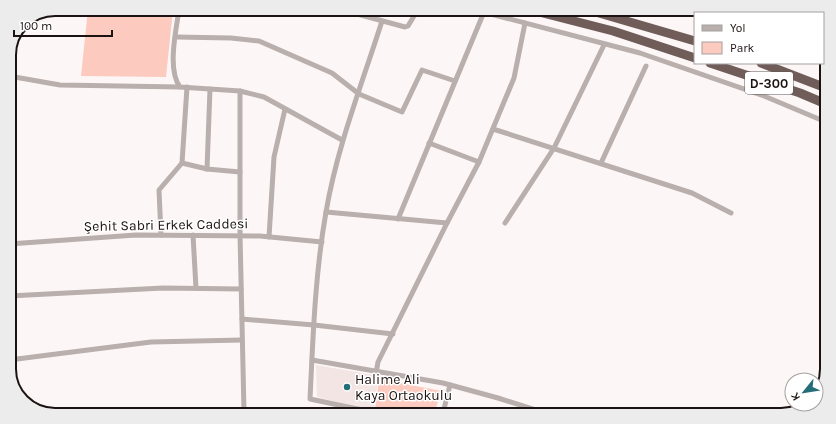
<svg xmlns="http://www.w3.org/2000/svg" width="836" height="424" font-family="Karla,sans-serif">
	<rect width="100%" height="100%" fill="#fcf7f6"/>
	<polygon fill="#f2e5e3" points="316,365 379,376 373,411 317,397"/>
	<g fill="#fdcabf">
		<polygon points="88,9 173,10 166,77 81,76"/>
		<polygon points="379,379 442,391 434,413 390,412 375,409"/>
	</g>
	<g fill="none" stroke-linecap="round" stroke-linejoin="round">
		<g stroke="#b9afad" stroke-width="5">
			<path d="M179,10C176,30 167,70 180,87L240,91L264,97L342,140"/>
			<polyline points="346,11 405,27 408,26 417,11"/>
			<polyline points="483,12 640,53 764,96 826,122"/>
			<polyline points="176,37 231,38 259,41 332,73 359,94 402,112 422,70 455,81"/>
			<polyline points="9,76 60,85 180,87"/>
			<polyline points="187,87 182,163 207,169 240,172"/>
			<polyline points="240,91 240,235 244,411"/>
			<polyline points="493,129 692,193 731,213"/>
			<polyline points="429,143 479,162"/>
			<polyline points="601,163 646,66"/>
			<polyline points="207,169 210,89"/>
			<polyline points="326,212 447,223"/>
			<polyline points="398,219 484,12"/>
			<polyline points="505,223 554,148 604,45"/>
			<polyline points="161,235 159,190 182,163"/>
			<polyline points="193,235 196,288"/>
			<polyline points="269,237 274,157 285,109"/>
			<polyline points="9,244 136,235 260,236 322,242"/>
			<polyline points="9,296 163,288 241,289"/>
			<polyline points="242,319 314,325 393,334"/>
			<polyline points="9,360 151,342 242,340"/>
			<polyline points="312,360 443,383 498,398 545,413"/>
			<polyline points="376,373 378,362 447,223 479,162 514,78 525,23"/>
			<path d="M372,412L310,399C313,337 315,274 326,212C337,147 362,84 382,21"/>
			<polyline points="443,413 450,385"/>
		</g>
		<g stroke="#705d59" stroke-width="9">
			<polyline points="539,12 613,31 695,58"/>
			<polyline points="599,13 695,41"/>
			<polyline points="710,63 800,93 826,104"/>
			<polyline points="761,63 826,88"/>
		</g>
	</g>
	<circle fill="#266d7a" stroke="#fff" stroke-width="1.5" cx="347" cy="387" r="4"/>
	<g text-anchor="middle" dominant-baseline="central" stroke-width="3" stroke-linejoin="round" paint-order="stroke">
		<rect fill="#fff" stroke="#5f5a59" stroke-width="1" x="745" y="72" width="48" height="22" rx="3"/>
		<g font-size="13" font-weight="bold" fill="#1b1312">
			<text x="769" y="83">D-300</text>
		</g>
		<g font-size="14" fill="#1b1312" stroke="#fff">
			<text transform="translate(166 225) rotate(-1)">Şehit Sabri Erkek Caddesi</text>
		</g>
		<g font-size="14" fill="#1b1312" stroke="#fff" text-anchor="start">
			<text x="355" y="379">Halime Ali<tspan x="355" dy="16">Kaya Ortaokulu</tspan></text>
		</g>
	</g>
	<path d="M0 0H836V424H0ZM55 16H781A39 39 0 0 1 820 55V369A39 39 0 0 1 781 408H55A39 39 0 0 1 16 369V55A39 39 0 0 1 55 16Z" fill="#edecec" fill-rule="evenodd"/>
	<path fill="none" stroke="#1b1312" stroke-width="2" d="M55 16H781A39 39 0 0 1 820 55V369A39 39 0 0 1 781 408H55A39 39 0 0 1 16 369V55A39 39 0 0 1 55 16Z"/>
	<rect x="694" y="12" width="130" height="52" fill="#ffffff" stroke="#a4a1a0"/>
	<rect x="702" y="25" width="20" height="6" fill="#b9afad" stroke="#a4a1a0"/>
	<text x="730" y="32" font-size="12" fill="#1b1312">Yol</text>
	<rect x="702" y="42" width="20" height="12" fill="#fdcabf" stroke="#a4a1a0"/>
	<text x="730" y="52" font-size="12" fill="#1b1312">Park</text>
	<g transform="translate(804 392) rotate(240)"><circle r="19" fill="#ffffff" stroke="#a4a1a0"/>
	<path d="M0-3L7 15L0 10L-7 15Z" fill="#266d7a"/>
	<text y="-6" font-size="11" font-weight="bold" text-anchor="middle" fill="#1b1312">K</text>
	</g>
	<path d="M14 30v6h98v-6" fill="none" stroke="#1b1312" stroke-width="2"/>
	<text x="20" y="30" font-size="12" fill="#1b1312" stroke="#ffffff" stroke-width="3" paint-order="stroke">100 m</text>
</svg>
